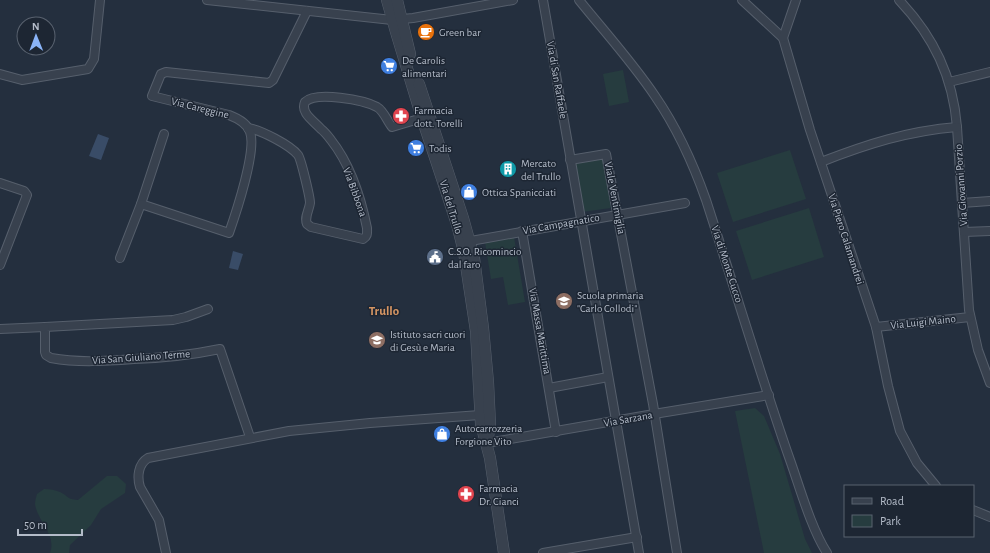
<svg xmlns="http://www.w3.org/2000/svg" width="990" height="553" font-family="'Alegreya Sans',sans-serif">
	<rect width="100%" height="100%" fill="#242f3e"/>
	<g fill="#263c3f">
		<polygon points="623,70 629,102 609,106 603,74"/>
		<polygon points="790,150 806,199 733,222 717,173"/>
		<polygon points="603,159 611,208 582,212 575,164"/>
		<polygon points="809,208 824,257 752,280 736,231"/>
		<polygon points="514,237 525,302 508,305 503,277 491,279 485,242"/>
		<polygon points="755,408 764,416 780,454 805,539 812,553 764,553 735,411"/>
		<path d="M107,476H117L126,484L125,493L101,509L91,525L70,545L69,553H50C57,534 37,521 35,504C35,501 36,497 37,494L44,489C50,489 55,490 60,492C70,497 66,499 78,500Z"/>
	</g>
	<g fill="#394c67">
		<polygon points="98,134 109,138 101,160 89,156"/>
		<polygon points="233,251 243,254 238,270 229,268"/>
	</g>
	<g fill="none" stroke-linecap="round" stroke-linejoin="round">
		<g stroke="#565f6c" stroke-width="10">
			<g id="minor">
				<polyline points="207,0 392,20 413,18 513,0"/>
				<polyline points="543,0 639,553"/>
				<path d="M579,0C604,31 633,63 655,96C677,128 693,163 706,200C734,286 760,374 790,460C800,488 811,528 827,553"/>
				<polyline points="742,0 783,38 810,130 876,327 888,386 900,431 917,463 936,486"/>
				<path d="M899,0C934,37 953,77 957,127L969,310L978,350L990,383"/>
				<polyline points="783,38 796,0"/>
				<polyline points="0,74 22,80 88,69 94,59 100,0"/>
				<polyline points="949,82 990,72"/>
				<path d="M248,128C261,130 290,145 298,155C301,159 310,197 310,203C309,211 304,217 307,224L311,227L363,239C368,236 367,233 367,228C361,198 350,164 331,140C328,136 325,132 321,129C314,121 300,113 305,102C316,91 364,100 377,107C384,111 387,121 392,127L422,118"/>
				<polyline points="570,160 606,154 653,404 677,553"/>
				<path d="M821,162C867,144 908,131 957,127"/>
				<polyline points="0,183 24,191 27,195 0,265"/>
				<polyline points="962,203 990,201"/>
				<polyline points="141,204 164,134"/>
				<polyline points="522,231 556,432"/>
				<polyline points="964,232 990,231"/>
				<polyline points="465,242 685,203"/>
				<path d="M120,258L141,204L229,233C236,213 257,150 250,132C247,123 237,118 229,115L152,96L161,74L166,72L269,83L273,80L307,11"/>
				<path d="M208,309L186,317L173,320L45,327V352L46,355L51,358C78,363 106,361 134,359C163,358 191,355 220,349L250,437"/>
				<polyline points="876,327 970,317"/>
				<polyline points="0,329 45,327"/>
				<polyline points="549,388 608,377"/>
				<polyline points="487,443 654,414 769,395"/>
				<polyline points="973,510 990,517"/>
				<path d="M166,553L159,520L140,487C137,477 138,464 148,458L289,431L370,423L480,415"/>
				<polyline points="543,553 637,537"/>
			</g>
		</g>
		<g stroke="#565f6c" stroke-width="12">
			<g id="tertiary">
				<polyline points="387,0 396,32 422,118 457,224 464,252 476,331 481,424 490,458 504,553"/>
				<polyline points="397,0 410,54"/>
				<polyline points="419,84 463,218 474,258 483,328 488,382 490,424 487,443"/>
			</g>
		</g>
		<use href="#minor" stroke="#38414e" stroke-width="8"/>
		<use href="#tertiary" stroke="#38414e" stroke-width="11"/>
	</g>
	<defs>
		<g id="cafe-disc" transform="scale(0.9)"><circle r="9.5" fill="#e8710a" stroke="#1d2633"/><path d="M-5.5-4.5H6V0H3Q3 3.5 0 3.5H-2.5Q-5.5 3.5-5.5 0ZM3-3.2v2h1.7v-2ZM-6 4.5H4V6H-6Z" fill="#fff"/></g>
		<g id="supermarket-disc" transform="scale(0.9)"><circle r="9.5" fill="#3f7fe0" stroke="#1d2633"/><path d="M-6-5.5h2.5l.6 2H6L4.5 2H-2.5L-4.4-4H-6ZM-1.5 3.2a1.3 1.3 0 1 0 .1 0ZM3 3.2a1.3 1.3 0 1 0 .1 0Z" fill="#fff"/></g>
		<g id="pharmacy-disc" transform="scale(0.9)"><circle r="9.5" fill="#e0444e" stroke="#1d2633"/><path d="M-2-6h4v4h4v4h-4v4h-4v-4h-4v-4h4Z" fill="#fff"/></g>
		<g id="building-disc" transform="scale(0.9)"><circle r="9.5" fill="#0f9aa8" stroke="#1d2633"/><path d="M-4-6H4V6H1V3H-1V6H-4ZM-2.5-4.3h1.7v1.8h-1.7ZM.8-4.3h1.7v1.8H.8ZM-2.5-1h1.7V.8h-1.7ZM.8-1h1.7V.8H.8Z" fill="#fff"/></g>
		<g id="shop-disc" transform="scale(0.9)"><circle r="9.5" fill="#3f7fe0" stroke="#1d2633"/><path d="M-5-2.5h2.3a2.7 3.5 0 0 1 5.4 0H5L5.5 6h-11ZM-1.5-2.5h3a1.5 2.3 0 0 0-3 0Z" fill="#fff"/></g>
		<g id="civic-disc" transform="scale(0.9)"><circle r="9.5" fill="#5c6f8a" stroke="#1d2633"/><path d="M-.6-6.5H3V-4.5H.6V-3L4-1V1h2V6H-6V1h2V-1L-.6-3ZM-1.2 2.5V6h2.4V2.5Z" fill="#fff"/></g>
		<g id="school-disc" transform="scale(0.9)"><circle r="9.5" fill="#8d6e63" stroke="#1d2633"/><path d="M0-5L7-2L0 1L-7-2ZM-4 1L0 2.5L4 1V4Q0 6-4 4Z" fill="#fff"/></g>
	</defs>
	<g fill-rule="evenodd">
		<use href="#cafe-disc" x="426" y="32"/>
		<use href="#supermarket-disc" x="389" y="66"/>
		<use href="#pharmacy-disc" x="401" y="116"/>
		<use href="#supermarket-disc" x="416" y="148"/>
		<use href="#building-disc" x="508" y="169"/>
		<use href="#shop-disc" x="469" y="192"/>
		<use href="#civic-disc" x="435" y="257"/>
		<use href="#school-disc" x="564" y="301"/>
		<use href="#school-disc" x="377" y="340"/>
		<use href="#shop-disc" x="442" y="434"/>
		<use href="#pharmacy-disc" x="466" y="494"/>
	</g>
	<g text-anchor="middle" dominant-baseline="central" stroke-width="3" stroke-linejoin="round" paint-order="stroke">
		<g font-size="11" fill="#b4bcc9" stroke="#1d2633" text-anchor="start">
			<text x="439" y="32">Green bar</text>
			<text x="402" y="60">De Carolis<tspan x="402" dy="13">alimentari</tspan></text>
			<text x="414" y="110">Farmacia<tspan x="414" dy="13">dott. Torelli</tspan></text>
			<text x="429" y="148">Todis</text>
			<text x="521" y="163">Mercato<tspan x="521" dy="13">del Trullo</tspan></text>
			<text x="482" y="192">Ottica Spanicciati</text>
			<text x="448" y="251">C.S.O. Ricomincio<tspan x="448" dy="13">dal faro</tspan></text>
			<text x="577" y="295">Scuola primaria<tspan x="577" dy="13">"Carlo Collodi"</tspan></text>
			<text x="390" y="334">Istituto sacri cuori<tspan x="390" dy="13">di Gesù e Maria</tspan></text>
			<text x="455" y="428">Autocarrozzeria<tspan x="455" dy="13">Forgione Vito</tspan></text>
			<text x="479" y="488">Farmacia<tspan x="479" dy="13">Dr. Cianci</tspan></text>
		</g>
		<g font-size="11" fill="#b4bcc9" stroke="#1d2633">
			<text transform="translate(557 80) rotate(80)">Via di San Raffaele</text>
			<text transform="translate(200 108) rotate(14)">Via Careggine</text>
			<text transform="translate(961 185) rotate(-94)">Via Giovanni Porzio</text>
			<text transform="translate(355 192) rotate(70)">Via Bibbona</text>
			<text transform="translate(615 198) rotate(79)">Viale Ventimiglia</text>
			<text transform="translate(451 207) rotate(73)">Via del Trullo</text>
			<text transform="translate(561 224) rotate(-10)">Via Campagnatico</text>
			<text transform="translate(846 239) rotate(72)">Via Piero Calamandrei</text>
			<text transform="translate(727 264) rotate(72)">Via di Monte Cucco</text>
			<text transform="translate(923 322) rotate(-6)">Via Luigi Maino</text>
			<text transform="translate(540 331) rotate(80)">Via Massa Marittima</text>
			<text transform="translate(141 357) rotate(-4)">Via San Giuliano Terme</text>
			<text transform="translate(628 419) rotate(-10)">Via Sarzana</text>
		</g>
		<g font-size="13" font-weight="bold" fill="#d59563" stroke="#1d2633">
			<text x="384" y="311">Trullo</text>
		</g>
	</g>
	<rect x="844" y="485" width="130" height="52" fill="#1d2633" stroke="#59626f"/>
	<rect x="852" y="498" width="20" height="6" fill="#38414e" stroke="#59626f"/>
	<text x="880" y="505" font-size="12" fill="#b4bcc9">Road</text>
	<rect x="852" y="515" width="20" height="12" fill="#263c3f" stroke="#59626f"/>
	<text x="880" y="525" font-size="12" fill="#b4bcc9">Park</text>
	<g transform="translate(36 36) rotate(359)"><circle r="19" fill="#1d2633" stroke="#59626f"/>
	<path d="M0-3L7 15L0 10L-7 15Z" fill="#8ab4f8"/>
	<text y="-6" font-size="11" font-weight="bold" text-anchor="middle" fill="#b4bcc9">N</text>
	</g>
	<path d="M18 529v6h64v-6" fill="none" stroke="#b4bcc9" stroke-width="2"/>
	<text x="24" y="529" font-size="12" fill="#b4bcc9" stroke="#1d2633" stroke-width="3" paint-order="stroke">50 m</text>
</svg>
